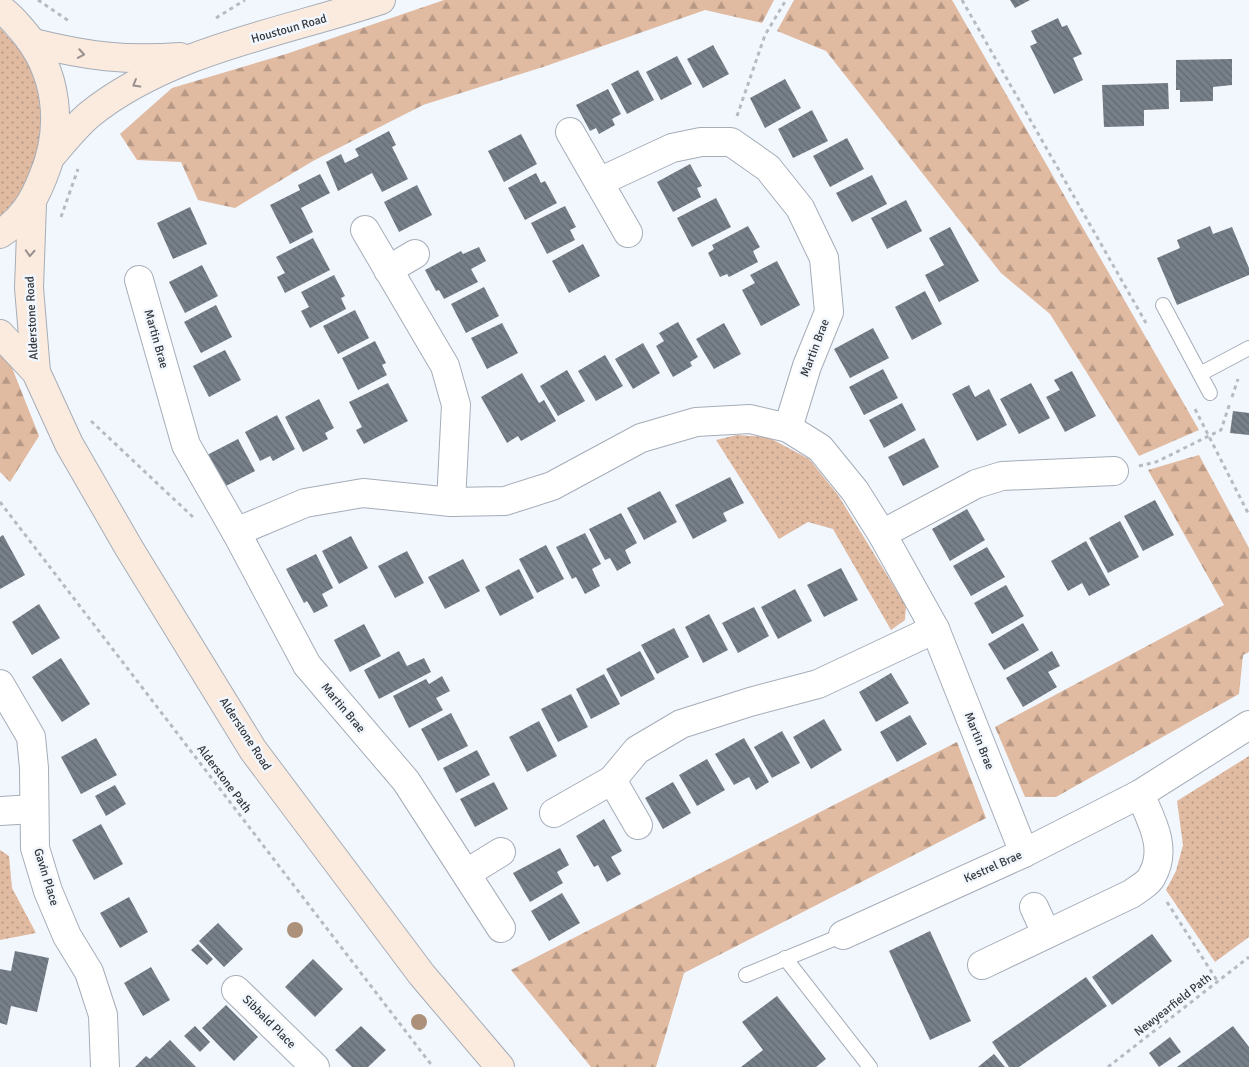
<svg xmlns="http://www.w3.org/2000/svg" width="1249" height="1067" font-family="Signika,sans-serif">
	<defs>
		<pattern id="grass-dots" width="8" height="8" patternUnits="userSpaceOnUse" patternTransform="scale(1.25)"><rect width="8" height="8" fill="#e0baa1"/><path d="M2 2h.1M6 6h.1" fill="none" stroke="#b69884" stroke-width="1.8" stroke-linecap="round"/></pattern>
		<pattern id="forest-firs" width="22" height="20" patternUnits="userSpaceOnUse" patternTransform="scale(1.25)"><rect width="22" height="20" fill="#e0baa1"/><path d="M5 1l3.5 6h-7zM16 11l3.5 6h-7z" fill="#b69884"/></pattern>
		<pattern id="building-back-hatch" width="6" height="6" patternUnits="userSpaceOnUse" patternTransform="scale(1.25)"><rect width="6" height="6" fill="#777f89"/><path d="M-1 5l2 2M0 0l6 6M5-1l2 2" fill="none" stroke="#626971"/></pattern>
	</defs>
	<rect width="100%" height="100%" fill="#f2f7fe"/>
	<g fill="url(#grass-dots)">
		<path d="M0,28C8,38 19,47 25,58C47,99 48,158 18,196C13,203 6,210 0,216Z"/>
		<polygon points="737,435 768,437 809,459 838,495 906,606 905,620 891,630 833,529 808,522 779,539 716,440"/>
		<polygon points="1249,756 1249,937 1215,962 1166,890 1176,871 1183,845 1177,801"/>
		<polygon points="0,850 9,856 12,888 36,933 0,940"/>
	</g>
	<g fill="url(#forest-firs)">
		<polygon points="444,0 774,0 762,23 705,10 546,66 423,105 313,161 235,208 198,200 181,162 137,160 120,134 172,88 286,54"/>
		<polygon points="794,0 952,0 1199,430 1139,456 1050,314 1001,273 826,51 777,31"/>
		<polygon points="0,351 7,355 39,436 10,482 0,472"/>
		<polygon points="1199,455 1249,548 1249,652 1243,655 1239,694 1056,797 1025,797 995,727 1224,605 1148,470"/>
		<polygon points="957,742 986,818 684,973 656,1067 591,1067 511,970"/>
	</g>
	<g fill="url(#building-back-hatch)">
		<polygon points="1010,0 1030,0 1015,8"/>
		<polygon points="1058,18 1062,27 1067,25 1082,54 1073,58 1083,80 1054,94 1030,46 1037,43 1031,31"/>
		<polygon points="713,45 729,74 703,88 687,59"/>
		<polygon points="677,56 692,84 661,100 646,72"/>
		<polygon points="1232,59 1232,85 1213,87 1213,101 1180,102 1180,90 1176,90 1176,60"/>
		<polygon points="638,70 654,100 627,114 611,84"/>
		<polygon points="785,79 801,108 765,128 750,98"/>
		<polygon points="1168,83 1169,109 1144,110 1144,126 1104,127 1102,85"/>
		<polygon points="608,89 621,114 612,119 615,125 599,134 596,128 590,131 576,105"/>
		<polygon points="812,110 828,141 793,158 778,129"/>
		<polygon points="389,131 396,145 392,147 408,179 382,192 372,173 338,191 326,162 341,154 345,163 359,156 355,149"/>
		<polygon points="521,134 537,164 504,182 488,151"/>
		<polygon points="847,138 864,169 830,187 813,156"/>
		<polygon points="690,164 702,186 697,188 701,197 673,212 657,182"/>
		<polygon points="536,173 541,183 545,181 557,203 525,220 508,188"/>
		<polygon points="320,174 330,193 301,208 313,232 290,244 270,205 300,190 298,185"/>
		<polygon points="872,175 887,204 852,222 836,193"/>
		<polygon points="417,185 432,215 399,232 384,202"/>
		<polygon points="716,198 731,227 692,247 677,218"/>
		<polygon points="906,200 922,231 887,249 871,218"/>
		<polygon points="565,206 576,227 570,230 575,240 547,254 531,223"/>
		<polygon points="190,207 207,244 173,259 157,223"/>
		<polygon points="748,226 760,247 753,251 758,262 729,277 727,274 720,277 708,253 714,249 712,245"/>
		<polygon points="1210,226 1213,234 1232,227 1249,268 1249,275 1177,305 1157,258 1180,248 1177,240"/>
		<polygon points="950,227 979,281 939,302 925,275 944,265 929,238"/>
		<polygon points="313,238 330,270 285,293 277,277 285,273 276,257"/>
		<polygon points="583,244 600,276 569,293 552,261"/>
		<polygon points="479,247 486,261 471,269 478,282 444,299 439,290 436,291 425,270 461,251 463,254"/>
		<polygon points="777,261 800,305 761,326 742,290 755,283 750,275"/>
		<polygon points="202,265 218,296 185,313 169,282"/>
		<polygon points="334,275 345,296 341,298 346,309 310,328 301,311 309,307 301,292"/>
		<polygon points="484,287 499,316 466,333 451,304"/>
		<polygon points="925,291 942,324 912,340 895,307"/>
		<polygon points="216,305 232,337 201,353 184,322"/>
		<polygon points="355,310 369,338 338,354 323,326"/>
		<polygon points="678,322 698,357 690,362 692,366 673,377 656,346 664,341 659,333"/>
		<polygon points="502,323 518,353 487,369 471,338"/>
		<polygon points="724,323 741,354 714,369 696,339"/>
		<polygon points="873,328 889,358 850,378 834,349"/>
		<polygon points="375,341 386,363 382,365 387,375 358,390 342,358"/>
		<polygon points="643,343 660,373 633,389 615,359"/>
		<polygon points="225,350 241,380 209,397 193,366"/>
		<polygon points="605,355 623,386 596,401 578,371"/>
		<polygon points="883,369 898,398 864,415 849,387"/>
		<polygon points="567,370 585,401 558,416 540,386"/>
		<polygon points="1072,371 1096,416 1065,432 1046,397 1060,390 1054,380"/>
		<polygon points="522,373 539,403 544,400 556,421 521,441 518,436 507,443 481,397"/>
		<polygon points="388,383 408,421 364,444 356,430 362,427 349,402"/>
		<polygon points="1031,383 1050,418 1019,434 1000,399"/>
		<polygon points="969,385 975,397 989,389 1007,425 977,441 952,394"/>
		<polygon points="319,399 334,428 325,433 328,439 303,452 285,417"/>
		<polygon points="902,403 916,430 884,448 869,420"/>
		<polygon points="1233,411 1249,413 1249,435 1230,433"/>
		<polygon points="277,415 295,449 273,461 270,456 260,461 245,432"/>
		<polygon points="924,438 939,467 903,486 888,457"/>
		<polygon points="238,439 255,471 224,487 207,455"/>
		<polygon points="730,477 744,503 723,513 727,521 693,539 675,505"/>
		<polygon points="660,491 677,522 644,540 627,508"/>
		<polygon points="1155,500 1174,535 1143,551 1124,516"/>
		<polygon points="967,509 985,540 950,561 932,529"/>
		<polygon points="621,513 637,543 625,550 631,563 617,571 610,558 605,560 589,529"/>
		<polygon points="1120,521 1139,557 1108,573 1089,538"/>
		<polygon points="585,533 601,564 592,569 600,586 585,594 576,577 572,579 556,547"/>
		<polygon points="3,535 25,575 0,589 0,537"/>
		<polygon points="351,536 368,568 339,584 322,551"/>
		<polygon points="1086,541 1110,585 1089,596 1082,583 1068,591 1051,561"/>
		<polygon points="546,545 564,579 537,593 519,559"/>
		<polygon points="987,547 1005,577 971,596 953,566"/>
		<polygon points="407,551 424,583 395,598 378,566"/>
		<polygon points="316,554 333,588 322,594 328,606 314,613 307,601 304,603 286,569"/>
		<polygon points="463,559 480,591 445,609 428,577"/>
		<polygon points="841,568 858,600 824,617 807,585"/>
		<polygon points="519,569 534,598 500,616 485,587"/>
		<polygon points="1006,585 1024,616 992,634 974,603"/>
		<polygon points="795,589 812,621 778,639 761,607"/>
		<polygon points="39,604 60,638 32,655 12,622"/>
		<polygon points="754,607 769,636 738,653 722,623"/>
		<polygon points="709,614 728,650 703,663 685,627"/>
		<polygon points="1023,623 1039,650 1004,670 988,644"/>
		<polygon points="364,624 381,656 350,672 334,640"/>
		<polygon points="674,628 689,657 657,674 641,645"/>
		<polygon points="399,651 407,666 424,658 431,672 379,699 364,670"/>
		<polygon points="640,651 655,679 621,697 606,669"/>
		<polygon points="1052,651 1060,666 1048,672 1057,687 1023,707 1006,678"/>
		<polygon points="61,658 90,704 62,722 32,677"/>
		<polygon points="891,673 909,703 876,722 859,692"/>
		<polygon points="604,674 620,704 591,719 576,689"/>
		<polygon points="442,676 450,691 436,698 443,710 409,728 393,696 426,679 429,684"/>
		<polygon points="571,694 588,727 558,742 541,709"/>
		<polygon points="451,713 468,746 438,761 421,729"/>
		<polygon points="910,715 927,744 897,762 880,732"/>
		<polygon points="824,719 842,750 811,769 793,737"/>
		<polygon points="539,721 557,756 527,772 509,737"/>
		<polygon points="782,731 800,763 772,778 754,747"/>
		<polygon points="96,738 117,775 81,794 61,757"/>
		<polygon points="744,738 769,782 756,790 749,777 734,785 715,754"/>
		<polygon points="477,750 490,775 456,793 443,768"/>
		<polygon points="707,759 725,790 697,806 679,775"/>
		<polygon points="494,782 508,809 475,827 460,799"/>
		<polygon points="673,782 691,813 663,829 645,798"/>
		<polygon points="115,785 126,804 106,816 95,796"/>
		<polygon points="604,819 622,851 611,857 621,874 607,882 598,865 594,867 576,836"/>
		<polygon points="101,824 123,864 94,880 72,840"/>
		<polygon points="560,848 569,865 557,872 563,883 530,902 513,873"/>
		<polygon points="562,893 580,923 549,941 531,911"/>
		<polygon points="129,897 148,932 120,948 100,913"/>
		<polygon points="218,923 243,949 224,967 199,941"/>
		<polygon points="930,931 971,1021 930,1040 889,951"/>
		<polygon points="1152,934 1172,961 1112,1005 1092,977"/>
		<polygon points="198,944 213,959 207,965 191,950"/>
		<polygon points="15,951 49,958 37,1012 11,1006 7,1025 0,1023 0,969 11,971"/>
		<polygon points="313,959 343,989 315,1017 285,987"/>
		<polygon points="151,967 170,1000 143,1016 124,983"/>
		<polygon points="1086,977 1107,1006 1019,1067 1009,1067 992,1042"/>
		<polygon points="777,996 826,1059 816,1067 741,1067 763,1050 742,1022"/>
		<polygon points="226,1005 258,1037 234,1061 202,1028"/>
		<polygon points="195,1026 210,1042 200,1052 184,1036"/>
		<polygon points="361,1026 386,1050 368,1067 352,1067 335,1050"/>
		<polygon points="1233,1026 1249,1047 1249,1067 1177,1067"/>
		<polygon points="1170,1037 1181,1052 1159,1067 1149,1053"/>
		<polygon points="170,1040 196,1067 135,1067 146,1056 150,1059"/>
		<polygon points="994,1054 1005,1067 978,1067"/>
	</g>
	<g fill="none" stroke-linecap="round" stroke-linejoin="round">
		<g stroke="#a5adb8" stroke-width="16">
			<g id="lane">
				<polyline points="1163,305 1210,393"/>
				<polyline points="1200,374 1249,348"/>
				<polyline points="785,958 870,1067"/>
				<polyline points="746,975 843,935"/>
			</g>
		</g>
		<g stroke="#a5adb8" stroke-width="30">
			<g id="street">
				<polyline points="570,132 628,233"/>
				<polyline points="599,182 672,148 701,142 731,142 768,168 800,208 824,258 829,312 807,366 788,428"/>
				<polyline points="365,230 445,366 456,405 451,502"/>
				<polyline points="388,270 415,254"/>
				<polyline points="139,280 186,445 236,532 307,665 406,781 501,928"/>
				<polyline points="236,532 305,503 363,493 451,502 505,501 552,486 641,438 696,422 750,419 788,428 820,448 855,491 882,534 935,629 1024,853"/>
				<polyline points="882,534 976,484 1002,476 1114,471"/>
				<polyline points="0,684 31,737 34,768 35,848 48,891 67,936 89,972 103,1015 105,1067"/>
				<polyline points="612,780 638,825"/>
				<polyline points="0,811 34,809"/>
				<polyline points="554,813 612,780 637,750 681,724 750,702 818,684 935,629"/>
				<polyline points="467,873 501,852"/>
				<polyline points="1034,907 1046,933"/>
				<polyline points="843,935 1024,853 1140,794 1249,725"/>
				<path d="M982,965L1131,894C1138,889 1149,883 1152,876C1168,848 1151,820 1140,794"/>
				<polyline points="236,990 315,1067"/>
			</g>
		</g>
		<g stroke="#a5adb8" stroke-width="30">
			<g id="secondary">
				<path d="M0,9C9,14 15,22 22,30C58,71 64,127 43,177C33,202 23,219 0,234"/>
				<path d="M34,43C87,56 125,61 180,57"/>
				<path d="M53,154C64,141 76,126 89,115C169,50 285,32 381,0"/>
				<polyline points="32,204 29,288 36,372"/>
				<polyline points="0,334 36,372 69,444 129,548 253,750 422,975 500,1067"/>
			</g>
		</g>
		<g stroke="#b6bac1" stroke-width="3" stroke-dasharray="4 4" stroke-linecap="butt">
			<polyline points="38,0 69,21"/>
			<polyline points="962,0 1146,323"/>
			<polyline points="216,18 245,0"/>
			<polyline points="737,116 765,35 786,0"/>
			<polyline points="61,217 78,169"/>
			<polyline points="1232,397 1238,379"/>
			<polyline points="1195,409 1249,515"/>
			<polyline points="91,421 194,518"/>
			<polyline points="1139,466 1156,462 1221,430 1230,403"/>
			<polyline points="0,502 433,1067"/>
			<polyline points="1167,902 1218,982"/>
			<polyline points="1108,1067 1249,957"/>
		</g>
		<use href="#lane" stroke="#fff" stroke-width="14"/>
		<use href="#street" stroke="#fff" stroke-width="28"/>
		<use href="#secondary" stroke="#fbeade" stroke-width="28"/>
	</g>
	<g fill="#ad9079">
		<circle cx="295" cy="930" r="8"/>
		<circle cx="419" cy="1022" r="8"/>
	</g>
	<defs><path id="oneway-chevron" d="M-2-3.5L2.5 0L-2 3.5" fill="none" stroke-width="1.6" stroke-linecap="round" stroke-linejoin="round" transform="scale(1.25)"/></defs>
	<g stroke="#98918e">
		<use href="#oneway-chevron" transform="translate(81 54) rotate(10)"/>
		<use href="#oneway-chevron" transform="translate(136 84) rotate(150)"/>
		<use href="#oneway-chevron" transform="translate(30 253) rotate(93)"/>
	</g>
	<g text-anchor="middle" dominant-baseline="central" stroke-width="5" stroke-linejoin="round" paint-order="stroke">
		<g font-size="12" fill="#35383d" stroke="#f2f7fe">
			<text transform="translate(289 29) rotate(-16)">Houstoun Road</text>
			<text transform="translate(32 318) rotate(-93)">Alderstone Road</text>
			<text transform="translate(156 339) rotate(74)">Martin Brae</text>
			<text transform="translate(815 348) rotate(-69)">Martin Brae</text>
			<text transform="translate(343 708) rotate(50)">Martin Brae</text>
			<text transform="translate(245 734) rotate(57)">Alderstone Road</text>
			<text transform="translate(979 741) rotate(68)">Martin Brae</text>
			<text transform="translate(224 779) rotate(53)">Alderstone Path</text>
			<text transform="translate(993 867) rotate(-24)">Kestrel Brae</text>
			<text transform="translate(46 877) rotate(73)">Gavin Place</text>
			<text transform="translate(1173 1005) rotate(-38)">Newyearfield Path</text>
			<text transform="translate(269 1022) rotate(45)">Sibbald Place</text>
		</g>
	</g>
</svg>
